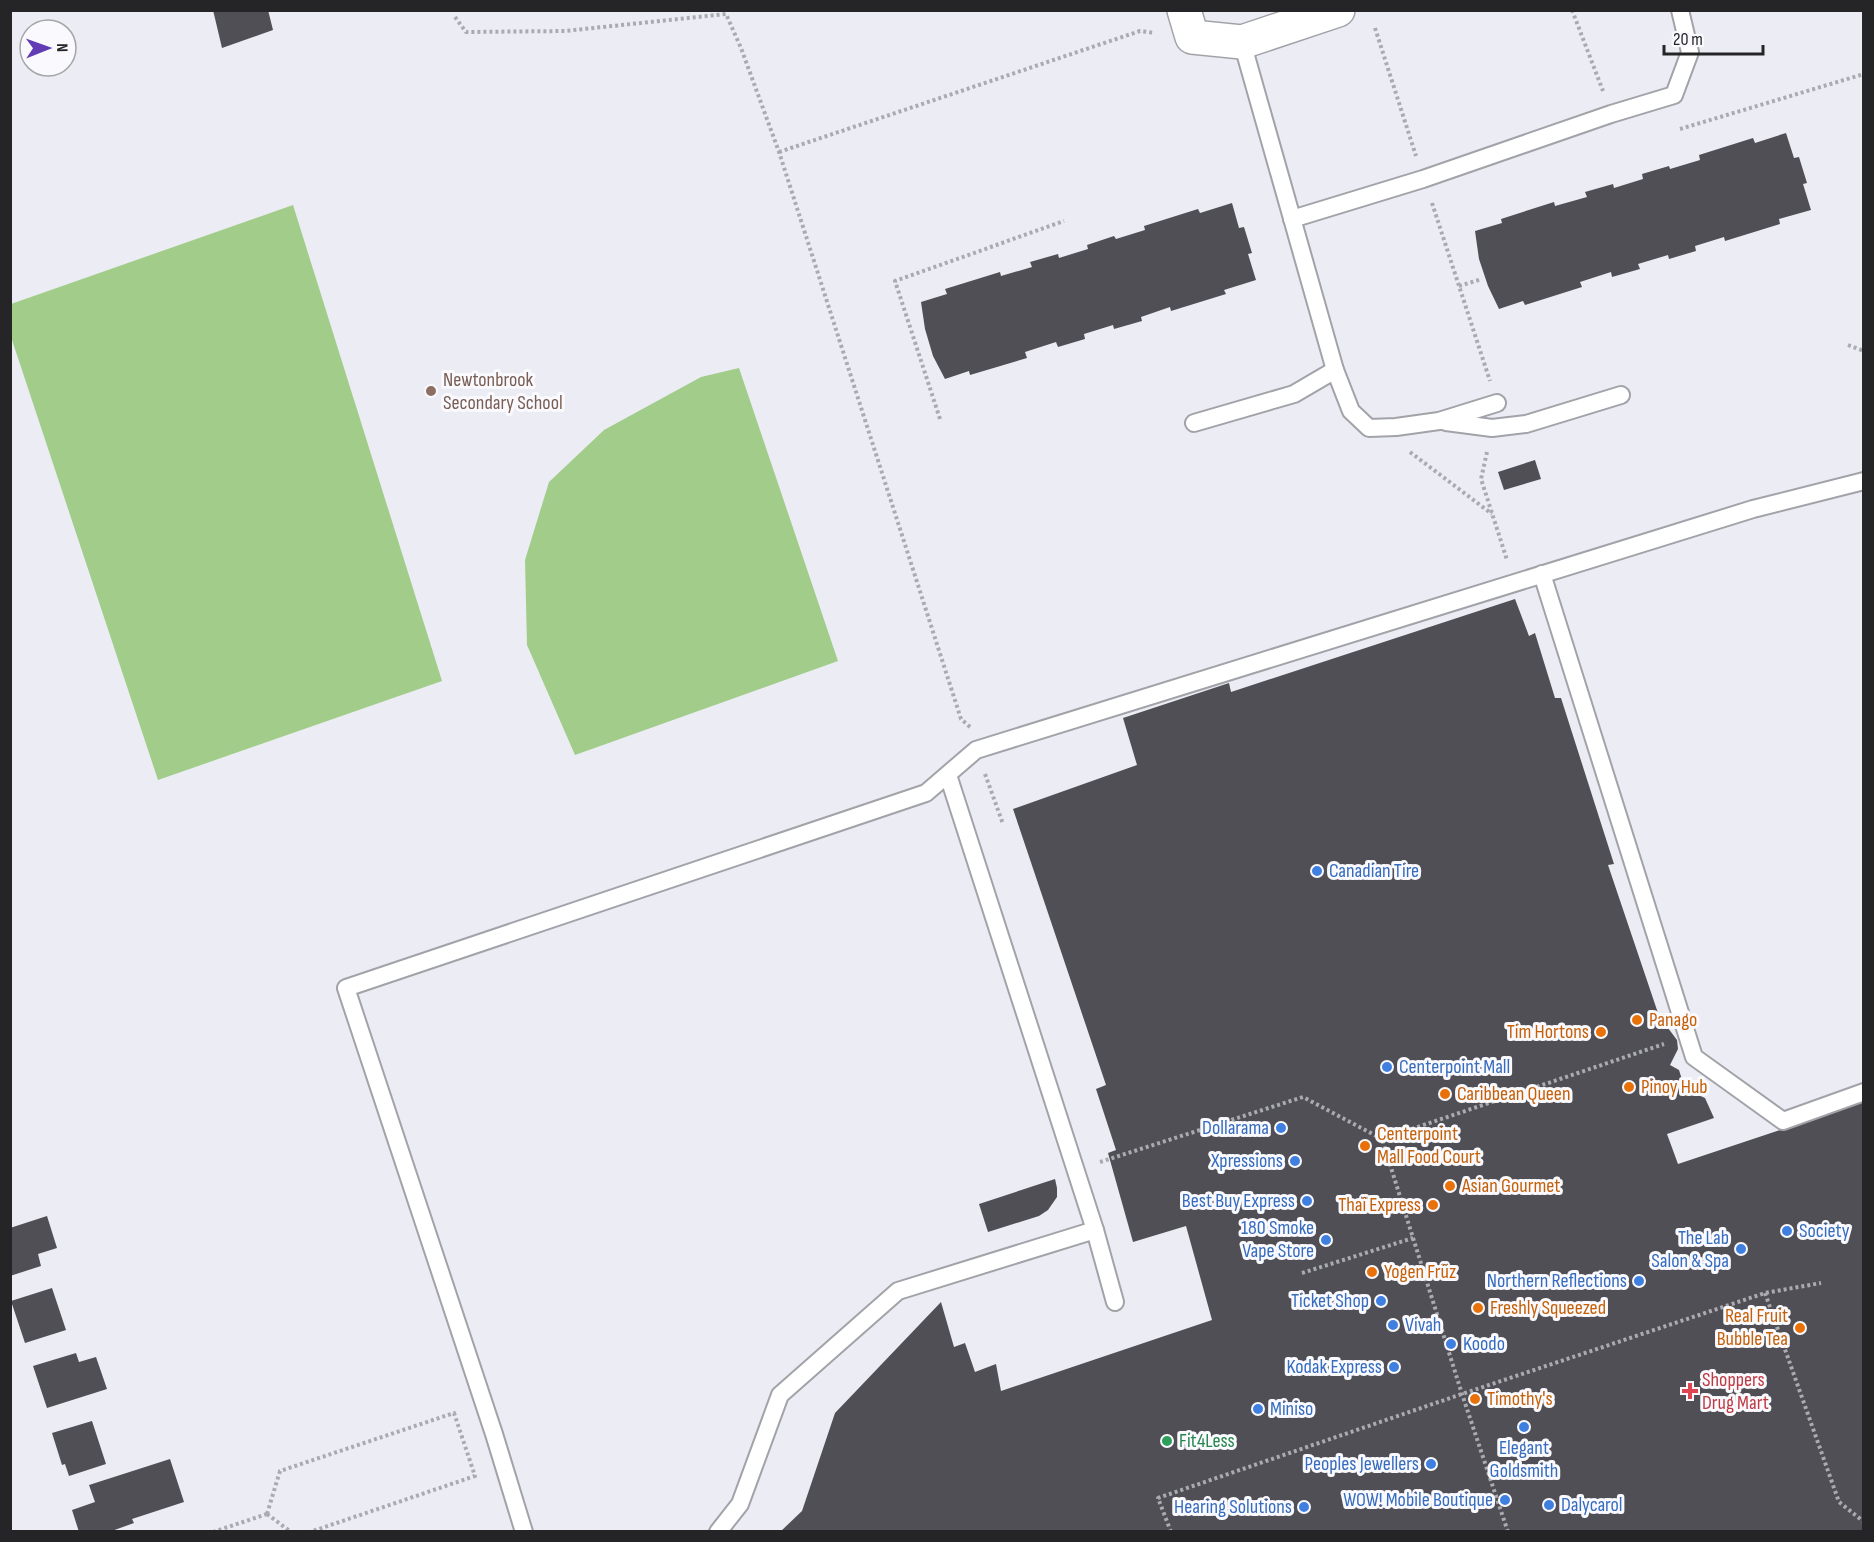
<svg xmlns="http://www.w3.org/2000/svg" width="1874" height="1542" font-family="'Sofia Sans Condensed',sans-serif">
	<rect width="100%" height="100%" fill="#ecedf4"/>
	<g fill="#a2cc89">
		<polygon points="293,205 442,681 158,780 11,337 11,304"/>
		<polygon points="739,368 838,661 575,755 527,645 525,560 549,482 604,430 701,377"/>
	</g>
	<g fill="#4f4f55">
		<polygon points="213,10 268,10 273,30 222,48"/>
		<polygon points="1786,133 1794,158 1799,157 1807,183 1803,184 1811,210 1779,219 1780,224 1725,241 1724,237 1695,246 1696,251 1669,259 1668,255 1638,264 1640,269 1612,277 1611,272 1580,282 1582,287 1525,305 1523,301 1499,309 1488,286 1479,259 1475,231 1502,223 1501,219 1554,202 1555,206 1587,197 1585,192 1613,184 1614,188 1643,179 1642,174 1669,166 1670,169 1700,160 1699,155 1753,138 1755,143"/>
		<polygon points="1232,203 1239,228 1244,227 1252,253 1248,254 1256,280 1224,290 1226,294 1171,311 1170,307 1141,317 1142,321 1114,329 1113,325 1084,334 1085,339 1058,347 1056,342 1025,352 1027,358 970,375 969,371 945,379 933,356 925,329 921,302 947,294 945,289 1000,272 1001,276 1032,267 1030,262 1058,254 1059,258 1088,249 1087,245 1114,236 1116,239 1145,230 1144,226 1198,209 1200,213"/>
		<polygon points="1535,460 1541,479 1504,490 1498,472"/>
		<polygon points="1515,599 1529,636 1535,633 1555,698 1561,698 1614,864 1608,865 1659,1016 1677,1040 1678,1049 1670,1065 1679,1070 1685,1089 1705,1098 1714,1118 1667,1134 1678,1164 1864,1102 1864,1532 780,1532 802,1511 835,1413 941,1302 954,1347 965,1343 975,1372 996,1364 1001,1391 1212,1320 1186,1226 1133,1242 1108,1153 1116,1150 1096,1089 1106,1085 1013,809 1137,765 1123,718 1229,683 1231,692"/>
		<polygon points="1055,1179 1057,1188 1057,1197 1048,1210 1039,1216 988,1232 979,1204"/>
		<polygon points="47,1216 57,1248 38,1254 41,1266 10,1276 10,1228"/>
		<polygon points="52,1288 66,1330 25,1343 11,1301"/>
		<polygon points="76,1353 79,1362 96,1357 107,1389 47,1408 33,1366"/>
		<polygon points="92,1421 106,1464 69,1476 65,1464 62,1465 52,1433"/>
		<polygon points="170,1459 184,1502 132,1519 134,1523 109,1532 79,1532 72,1510 95,1502 89,1485"/>
	</g>
	<g fill="none" stroke-linecap="round" stroke-linejoin="round">
		<g stroke="#a2a3a9" stroke-width="20">
			<g id="service">
				<polyline points="1242,42 1335,370 1351,411 1369,428 1396,427 1439,421 1497,403"/>
				<polyline points="1292,219 1423,179 1611,114 1674,95 1690,52 1680,10"/>
				<polyline points="1446,422 1492,428 1526,424 1621,395"/>
				<polyline points="1194,423 1294,394 1335,370"/>
				<polyline points="1542,574 1694,1057 1783,1121 1864,1092"/>
				<polyline points="1095,1230 1115,1302"/>
				<polyline points="524,1532 494,1434 346,988 926,793 976,750 1753,509 1864,481"/>
				<polyline points="718,1532 740,1504 780,1395 898,1291 1095,1230 948,775"/>
			</g>
		</g>
		<g stroke="#a2a3a9" stroke-width="36">
			<polyline id="minor" points="1184,10 1192,37 1242,42 1338,10"/>
		</g>
		<g stroke="#aaabb1" stroke-width="4" stroke-dasharray="3 3" stroke-linecap="butt">
			<polyline points="1572,10 1603,91"/>
			<polyline points="455,17 466,32 565,31 726,14 741,48 779,152 961,719 970,727"/>
			<polyline points="1375,28 1416,156"/>
			<polyline points="1680,129 1864,74"/>
			<polyline points="779,152 1140,31 1155,33"/>
			<polyline points="1432,203 1490,381"/>
			<polyline points="1459,286 1482,279"/>
			<polyline points="1848,345 1864,351"/>
			<polyline points="940,419 895,281 1064,221"/>
			<polyline points="1410,452 1492,514"/>
			<polyline points="1487,452 1481,479 1507,560"/>
			<polyline points="985,774 1003,824"/>
			<polyline points="1100,1162 1303,1097 1382,1139"/>
			<polyline points="1302,1273 1413,1238"/>
			<polyline points="1765,1293 1839,1502 1864,1522"/>
			<polyline points="267,1514 280,1471 454,1413 475,1476 310,1532"/>
			<polyline points="267,1514 291,1532"/>
			<polyline points="213,1532 267,1514"/>
			<polyline points="1171,1532 1158,1498 1462,1394 1765,1293 1821,1283"/>
			<polyline points="1508,1532 1462,1394 1382,1139 1664,1044"/>
		</g>
		<use href="#service" stroke="#fff" stroke-width="16"/>
		<use href="#minor" stroke="#fff" stroke-width="33"/>
	</g>
	<circle fill="#8d6e63" stroke="#fafafe" stroke-width="2" cx="431" cy="391" r="6"/>
	<g fill="#3f7fe0" stroke="#fafafe" stroke-width="2">
		<circle cx="1317" cy="871" r="6"/>
		<circle cx="1387" cy="1067" r="6"/>
		<circle cx="1281" cy="1128" r="6"/>
		<circle cx="1295" cy="1161" r="6"/>
		<circle cx="1307" cy="1201" r="6"/>
		<circle cx="1787" cy="1231" r="6"/>
		<circle cx="1326" cy="1240" r="6"/>
		<circle cx="1741" cy="1249" r="6"/>
		<circle cx="1639" cy="1281" r="6"/>
		<circle cx="1381" cy="1301" r="6"/>
		<circle cx="1393" cy="1325" r="6"/>
		<circle cx="1451" cy="1344" r="6"/>
		<circle cx="1394" cy="1367" r="6"/>
		<circle cx="1258" cy="1409" r="6"/>
		<circle cx="1524" cy="1427" r="6"/>
		<circle cx="1431" cy="1464" r="6"/>
		<circle cx="1505" cy="1500" r="6"/>
		<circle cx="1549" cy="1505" r="6"/>
		<circle cx="1304" cy="1507" r="6"/>
	</g>
	<g fill="#e8710a" stroke="#fafafe" stroke-width="2">
		<circle cx="1637" cy="1020" r="6"/>
		<circle cx="1601" cy="1032" r="6"/>
		<circle cx="1629" cy="1087" r="6"/>
		<circle cx="1445" cy="1094" r="6"/>
		<circle cx="1365" cy="1146" r="6"/>
		<circle cx="1450" cy="1186" r="6"/>
		<circle cx="1433" cy="1205" r="6"/>
		<circle cx="1372" cy="1272" r="6"/>
		<circle cx="1478" cy="1308" r="6"/>
		<circle cx="1800" cy="1328" r="6"/>
		<circle cx="1475" cy="1399" r="6"/>
	</g>
	<path fill="#e0444e" stroke="#fafafe" stroke-width="2" d="M1687 1382h6v6h6v6h-6v6h-6v-6h-6v-6h6z"/>
	<circle fill="#2e9e5b" stroke="#fafafe" stroke-width="2" cx="1167" cy="1441" r="6"/>
	<g text-anchor="middle" dominant-baseline="central" stroke-width="6" stroke-linejoin="round" paint-order="stroke">
		<g font-size="20" fill="#785e54" stroke="#fafafe" text-anchor="start">
			<text x="443" y="380">Newtonbrook<tspan x="443" dy="23">Secondary School</tspan></text>
		</g>
		<g font-size="20" fill="#366cbe" stroke="#fafafe" text-anchor="end">
			<text x="1329" y="871" text-anchor="start">Canadian Tire</text>
			<text x="1399" y="1067" text-anchor="start">Centerpoint Mall</text>
			<text x="1269" y="1128">Dollarama</text>
			<text x="1283" y="1161">Xpressions</text>
			<text x="1295" y="1201">Best Buy Express</text>
			<text x="1314" y="1228">180 Smoke<tspan x="1314" dy="23">Vape Store</tspan></text>
			<text x="1799" y="1231" text-anchor="start">Society</text>
			<text x="1729" y="1238">The Lab<tspan x="1729" dy="23">Salon &amp; Spa</tspan></text>
			<text x="1627" y="1281">Northern Reflections</text>
			<text x="1369" y="1301">Ticket Shop</text>
			<text x="1405" y="1325" text-anchor="start">Vivah</text>
			<text x="1463" y="1344" text-anchor="start">Koodo</text>
			<text x="1382" y="1367">Kodak Express</text>
			<text x="1270" y="1409" text-anchor="start">Miniso</text>
			<text x="1524" y="1448" text-anchor="middle">Elegant<tspan x="1524" dy="23">Goldsmith</tspan></text>
			<text x="1419" y="1464">Peoples Jewellers</text>
			<text x="1493" y="1500">WOW! Mobile Boutique</text>
			<text x="1561" y="1505" text-anchor="start">Dalycarol</text>
			<text x="1292" y="1507">Hearing Solutions</text>
		</g>
		<g font-size="20" fill="#c56008" stroke="#fafafe" text-anchor="start">
			<text x="1649" y="1020">Panago</text>
			<text x="1589" y="1032" text-anchor="end">Tim Hortons</text>
			<text x="1641" y="1087">Pinoy Hub</text>
			<text x="1457" y="1094">Caribbean Queen</text>
			<text x="1377" y="1134">Centerpoint<tspan x="1377" dy="23">Mall Food Court</tspan></text>
			<text x="1462" y="1186">Asian Gourmet</text>
			<text x="1421" y="1205" text-anchor="end">Thaï Express</text>
			<text x="1384" y="1272">Yogen Früz</text>
			<text x="1490" y="1308">Freshly Squeezed</text>
			<text x="1788" y="1316" text-anchor="end">Real Fruit<tspan x="1788" dy="23">Bubble Tea</tspan></text>
			<text x="1487" y="1399">Timothy's</text>
		</g>
		<g font-size="20" fill="#be3a42" stroke="#fafafe" text-anchor="start">
			<text x="1702" y="1380">Shoppers<tspan x="1702" dy="23">Drug Mart</tspan></text>
		</g>
		<g font-size="20" fill="#27864d" stroke="#fafafe" text-anchor="start">
			<text x="1179" y="1441">Fit4Less</text>
		</g>
	</g>
	<rect width="1874" height="1542" fill="none" stroke="#252527" stroke-width="24"/>
	<g transform="translate(48 48) rotate(89)"><circle r="28" fill="#fafafe" stroke="#a5a5a8" stroke-width="1.5"/>
	<path d="M0-4.5L10 22L0 15L-10 22Z" fill="#623cb5"/>
	<text y="-9" font-size="16" font-weight="bold" text-anchor="middle" fill="#252527">N</text>
	</g>
	<path d="M1664 45v9h99v-9" fill="none" stroke="#252527" stroke-width="3"/>
	<text x="1673" y="45" font-size="18" fill="#252527" stroke="#fafafe" stroke-width="4.5" paint-order="stroke">20 m</text>
</svg>
